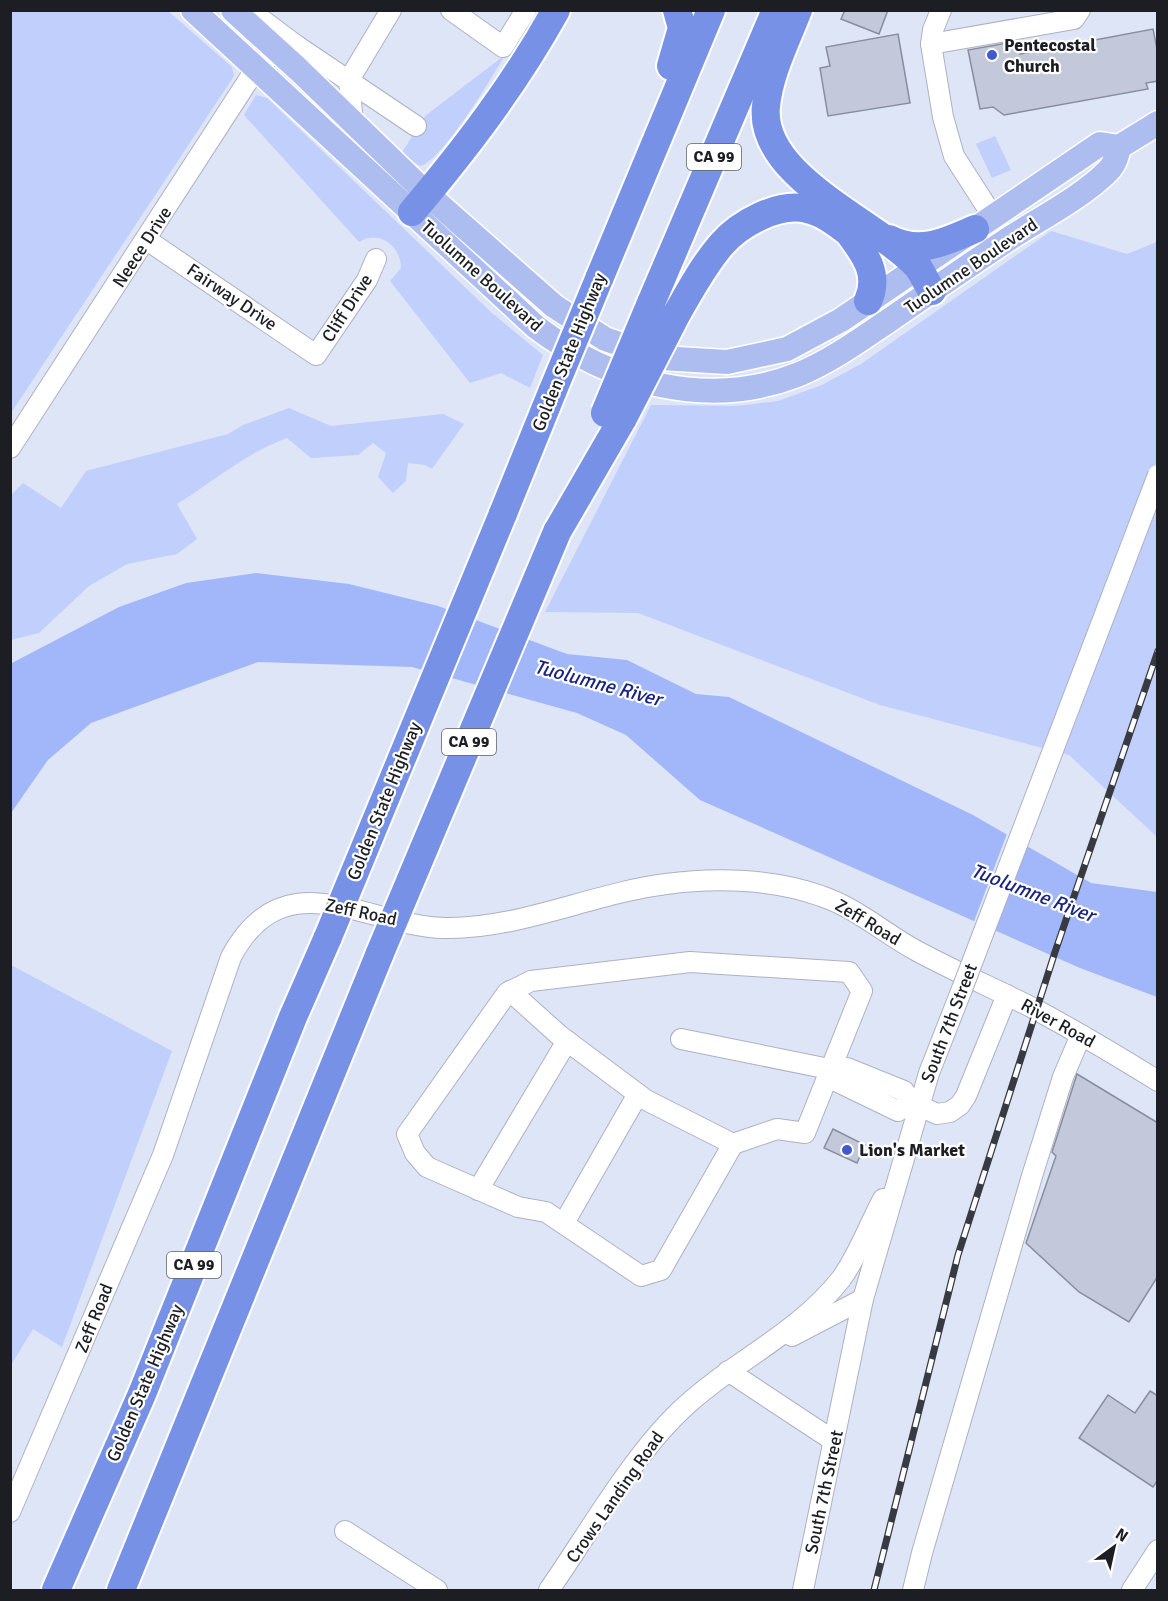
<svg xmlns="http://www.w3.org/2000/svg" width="1168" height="1601" font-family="Signika,sans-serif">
	<rect width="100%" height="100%" fill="#dee5f7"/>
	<g fill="#c0cffc">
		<polygon points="11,10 168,11 232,67 234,76 11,413"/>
		<path d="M505,55C492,77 442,161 420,166L401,154L425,116Z"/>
		<path d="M256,95L267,98L492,313L543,355L530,388L501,373L470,383L390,281L401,268C401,246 379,229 359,242L244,115Z"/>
		<polygon points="995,136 1011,170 992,178 976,144"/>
		<polygon points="1051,231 1127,254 1157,242 1157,837 1069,755 880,705 638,613 545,612 651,405 736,406 778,401 822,385 861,364"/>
		<path d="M289,408L331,426L443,414L464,424L432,469L425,465L408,463L406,481L393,493L378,477L386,453L373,443L358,455L311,458L287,438C247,452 213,482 177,504L197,539L177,554L127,564L89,586L39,633L11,640V495L23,483L61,508L86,471L228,434L243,425Z"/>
		<polygon points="11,965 172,1051 62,1347 33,1329 11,1365"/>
	</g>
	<polygon fill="#a1b7f9" points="256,573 349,584 438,606 567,654 627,660 696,694 729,697 973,815 1091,883 1157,892 1157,997 1080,968 700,800 626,735 577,713 412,667 258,662 91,723 48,760 11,813 10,664 119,607 186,583"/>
	<polygon fill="#dee5f7" points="1008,831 1026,842 992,932 973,924"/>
	<g fill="#c3c9db" stroke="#888e9e" stroke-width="1.5">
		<polygon points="845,10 888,10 879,34 841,19"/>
		<polygon points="1153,29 1158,54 1158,81 1146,83 1148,89 1004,115 993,107 980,109 968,50 1018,41 1020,54"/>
		<polygon points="898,34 910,103 828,116 820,68 830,66 826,47"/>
		<polygon points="1077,1074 1158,1123 1158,1276 1129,1322 1079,1292 1026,1243 1056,1156 1052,1152"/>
		<polygon points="833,1129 865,1145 857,1163 824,1148"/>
		<polygon points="1150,1391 1158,1396 1158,1480 1153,1487 1079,1438 1108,1395 1135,1413"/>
	</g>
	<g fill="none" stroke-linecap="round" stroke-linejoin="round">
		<g stroke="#acb2c3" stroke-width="22">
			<g id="minor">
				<polyline points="249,10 297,46"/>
				<polyline points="451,10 503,47 526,10"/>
				<polyline points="941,10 933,30 931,44 943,117 954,156 1008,240"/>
				<polyline points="931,44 1074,19 1080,10"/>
				<polyline points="353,124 349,80 391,10"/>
				<polyline points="147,240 316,355 367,280 376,259"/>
				<polyline points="10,448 255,70 276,51 297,46 416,126"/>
				<polygon points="690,962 849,972 862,991 805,1133 777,1129 733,1144 661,1270 641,1276 546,1212 518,1207 427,1167 415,1153 407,1134 507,993 531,981"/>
				<polyline points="510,991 559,1035 646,1100 733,1144"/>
				<polyline points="681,1039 829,1069 847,1068 904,1091 911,1102 937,1114 950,1112 960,1105 966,1096 1007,995"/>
				<polyline points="829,1069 836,1081 898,1111 911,1102"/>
				<polyline points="478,1190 567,1041"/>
				<polyline points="564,1223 638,1094"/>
				<polyline points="792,1336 863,1299"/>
				<polyline points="728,1371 834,1441"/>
				<path d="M10,1512L163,1155L231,957C284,857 366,926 444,928C516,930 594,893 666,884C716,877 774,879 821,896C857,908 885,934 917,951C954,971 993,988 1031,1007C1074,1030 1116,1055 1158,1081"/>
				<polyline points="345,1531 437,1590"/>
				<path d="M549,1590C588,1534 631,1458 680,1411C730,1363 797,1335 841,1279C858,1256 869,1225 883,1199"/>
				<polyline points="803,1590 863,1299 929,1073 962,989"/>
				<polyline points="913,1590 922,1553 1032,1176 1063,1077 1081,1035"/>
				<polyline points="1132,1590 1158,1550"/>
			</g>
		</g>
		<g stroke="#fff" stroke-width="27">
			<g id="major">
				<path d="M193,10L536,327C610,383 707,410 797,375C830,362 861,339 891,319C929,293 968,266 1007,240C1039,219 1081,198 1108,171C1115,164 1117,156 1119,147"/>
				<polyline points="233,10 299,70 427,194 554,306 605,339 661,358 727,362 787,349 841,320 1100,144 1119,147 1158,123"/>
			</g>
		</g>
		<g stroke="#fff" stroke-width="32">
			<g id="highway">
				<path d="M798,10C786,41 769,74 766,106C758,177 877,222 918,267C923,274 927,284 932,291"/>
				<polyline points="671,66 682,28 677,10"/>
				<path d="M412,212C466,148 515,84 556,10"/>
				<path d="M847,230C863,252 881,273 868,301"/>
				<path d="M889,239C920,255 945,242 975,229"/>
				<polyline points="599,279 711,10"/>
				<polyline points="651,303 776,10"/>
				<path d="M676,315C690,291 703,266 721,245C739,224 778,202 807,209C822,212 835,222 847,231"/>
				<polyline points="502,516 553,390"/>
				<polyline points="557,532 623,418"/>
				<polyline points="56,1590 142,1394 293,1017 328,937"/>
				<polyline points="121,1590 380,953"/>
			</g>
		</g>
		<use href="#minor" stroke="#fff" stroke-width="20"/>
		<use href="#major" stroke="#adbdf0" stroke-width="24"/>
		<use href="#highway" stroke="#7791e6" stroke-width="28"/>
		<g stroke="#383a42" stroke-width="7">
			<polyline id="rail" points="874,1590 958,1255 1055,952 1158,651"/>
		</g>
		<use href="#rail" stroke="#fff" stroke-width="4.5" stroke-dasharray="14" stroke-linecap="butt"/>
		<g stroke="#acb2c3" stroke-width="22" stroke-linecap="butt">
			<polyline id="minor-bridge" points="962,989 1158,475"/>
		</g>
		<g stroke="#fff" stroke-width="32" stroke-linecap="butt">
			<g id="highway-bridge">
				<polyline points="553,390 599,279"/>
				<polyline points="605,413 651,303"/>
				<polyline points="623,418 676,315"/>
				<polyline points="328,937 502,516"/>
				<polyline points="380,953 557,532"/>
			</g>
		</g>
		<use href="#minor-bridge" stroke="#fff" stroke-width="20"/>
		<use href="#highway-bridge" stroke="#7791e6" stroke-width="28"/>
	</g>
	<g fill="#4059cc" stroke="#fff" stroke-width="2">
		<circle cx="992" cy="55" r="6"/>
		<circle cx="847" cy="1150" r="6"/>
	</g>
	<g text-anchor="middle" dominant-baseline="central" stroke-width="4.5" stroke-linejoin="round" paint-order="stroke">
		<g fill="#fff" stroke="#606266" stroke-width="1.5">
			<rect x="687" y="144" width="54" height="26" rx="4.5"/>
			<rect x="442" y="729" width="54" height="26" rx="4.5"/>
			<rect x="167" y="1252" width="54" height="26" rx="4.5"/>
		</g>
		<g font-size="16" font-weight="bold" fill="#1c1e24">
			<text x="714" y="157">CA 99</text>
			<text x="469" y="742">CA 99</text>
			<text x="194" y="1265">CA 99</text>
		</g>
		<g font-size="18" font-weight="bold" fill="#1c1e24" stroke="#fff" text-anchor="start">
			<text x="1004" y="45">Pentecostal<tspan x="1004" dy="21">Church</tspan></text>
			<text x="859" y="1150">Lion's Market</text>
		</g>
		<g font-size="18" fill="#1c1e24" stroke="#fff">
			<text transform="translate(142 247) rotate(-57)">Neece Drive</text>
			<text transform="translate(971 266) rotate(-34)">Tuolumne Boulevard</text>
			<text transform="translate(482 276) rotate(42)">Tuolumne Boulevard</text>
			<text transform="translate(232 297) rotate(34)">Fairway Drive</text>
			<text transform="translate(347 308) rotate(-57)">Cliff Drive</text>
			<text transform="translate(569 352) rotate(-68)">Golden State Highway</text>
			<text transform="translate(384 801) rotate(-68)">Golden State Highway</text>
			<text transform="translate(361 912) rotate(12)">Zeff Road</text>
			<text transform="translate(868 922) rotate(31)">Zeff Road</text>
			<text transform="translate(949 1023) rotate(-69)">South 7th Street</text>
			<text transform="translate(1058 1023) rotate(29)">River Road</text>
			<text transform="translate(94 1318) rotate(-68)">Zeff Road</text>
			<text transform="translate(145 1383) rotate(-67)">Golden State Highway</text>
			<text transform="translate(824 1492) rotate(-78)">South 7th Street</text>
			<text transform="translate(615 1497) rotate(-55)">Crows Landing Road</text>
		</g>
		<g font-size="20" font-style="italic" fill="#1a2580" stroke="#fff">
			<text transform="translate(598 683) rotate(15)">Tuolumne River</text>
			<text transform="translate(1033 893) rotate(21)">Tuolumne River</text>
		</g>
	</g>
	<rect width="1168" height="1601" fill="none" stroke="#1c1e24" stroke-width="24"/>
	<g transform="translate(1114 1547) rotate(33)" stroke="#ffffff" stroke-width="4.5" paint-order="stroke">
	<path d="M0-4.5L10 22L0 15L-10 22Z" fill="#1c1e24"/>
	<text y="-9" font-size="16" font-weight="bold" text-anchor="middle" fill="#1c1e24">N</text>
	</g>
</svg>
